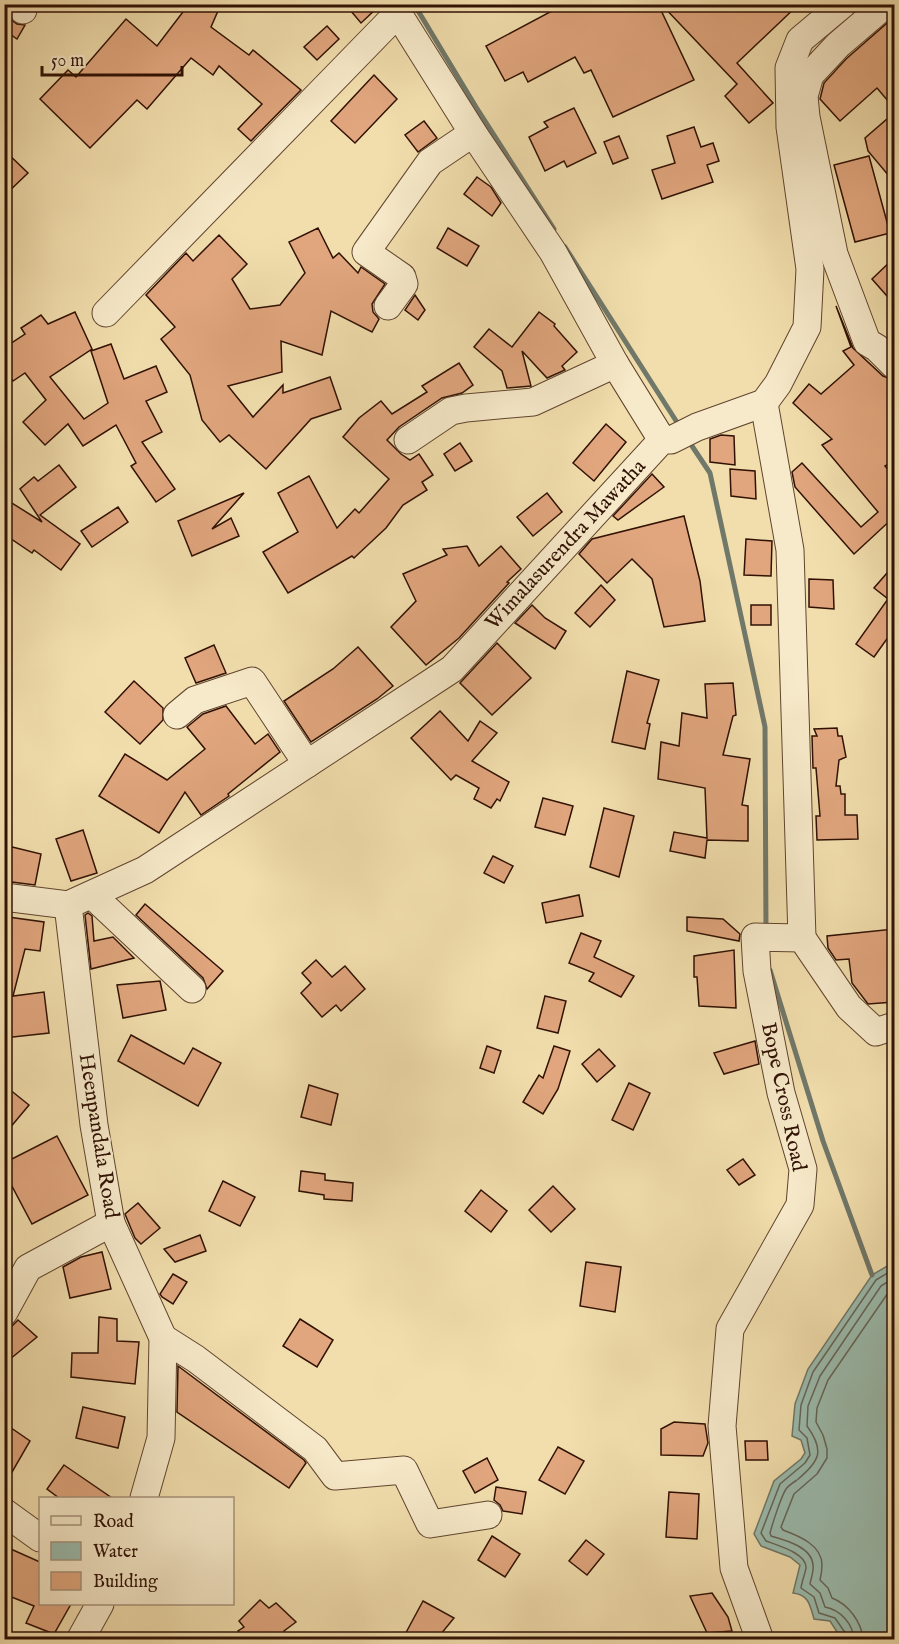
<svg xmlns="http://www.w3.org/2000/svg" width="899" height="1644" font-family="'IM FELL English',serif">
	<rect width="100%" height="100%" fill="#f2dead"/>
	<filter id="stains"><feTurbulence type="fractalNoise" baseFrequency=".00333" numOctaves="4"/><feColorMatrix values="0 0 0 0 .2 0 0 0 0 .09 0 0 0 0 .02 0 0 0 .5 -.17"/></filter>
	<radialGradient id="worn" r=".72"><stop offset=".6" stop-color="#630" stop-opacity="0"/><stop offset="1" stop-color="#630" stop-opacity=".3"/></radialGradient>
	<path fill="#9bbcae" stroke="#70786a" stroke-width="1.5" d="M894,1262V1639H846L841,1638L830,1621L814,1619C810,1605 809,1595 793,1593L800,1565L790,1557L761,1546L754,1534L774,1481L801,1459L805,1453L801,1440L792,1436L795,1404L808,1369L872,1275Z"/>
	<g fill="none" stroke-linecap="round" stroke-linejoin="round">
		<g stroke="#666659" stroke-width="1.5">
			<path d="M847,1640L846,1634L835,1618L819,1613L814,1597L801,1588C802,1581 805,1574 806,1568C807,1553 776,1545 766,1541L761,1533L780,1484L805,1463L810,1455L807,1438L799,1430L801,1405L813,1372L876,1280L894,1269"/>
			<path d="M854,1640C853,1623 840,1610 825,1607L820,1593L810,1584C811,1578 814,1571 813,1565C812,1547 785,1540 771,1536L770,1533C773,1522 781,1497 786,1489C789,1485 794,1482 797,1480C820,1461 825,1451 807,1426L808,1406L820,1376L881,1286L894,1278"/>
			<path d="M863,1640C862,1622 848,1604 832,1598L828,1588L820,1580C821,1576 822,1570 822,1565C822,1545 799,1536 783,1530L781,1527L794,1494L817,1474L827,1458V1449L823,1435L816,1422L817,1408L828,1380L888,1293L894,1288"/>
		</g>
		<g stroke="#70786a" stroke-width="5">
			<polyline points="414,4 476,107 554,229"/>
			<polyline points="565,247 680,427"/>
			<polyline points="688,440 710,473 765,727 766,931"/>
			<polyline points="770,970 823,1141 872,1275"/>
		</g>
	</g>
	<g fill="#e1a67e" stroke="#301104" stroke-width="1.5">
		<polygon points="189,4 221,4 211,27 249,55 253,50 301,90 251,141 238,129 262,104 219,66 213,75 191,58 147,109 137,100 90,148 40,99 68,70 76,77 126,19 157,46"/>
		<polygon points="345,4 376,4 377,8 361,23"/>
		<polygon points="548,4 658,4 694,80 613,117 591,70 584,73 575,57 528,82 523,72 505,81 486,46 552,11"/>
		<polygon points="661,4 799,4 737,63 773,103 749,123 725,96 737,84"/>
		<polygon points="894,17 894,108 877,88 840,121 820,99 824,83 846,59"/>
		<polygon points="10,19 17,24 25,25 17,39 4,30"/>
		<polygon points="327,26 339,39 317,60 304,47"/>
		<polygon points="374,75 397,99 355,143 331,121"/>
		<polygon points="574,108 596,153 567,167 564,161 545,171 529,137 548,127 544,122"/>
		<polygon points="894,113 894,182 868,151 865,138"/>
		<polygon points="424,121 437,138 418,152 405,135"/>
		<polygon points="694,127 701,147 713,143 719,161 707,165 713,182 662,199 652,170 675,163 667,136"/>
		<polygon points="619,136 628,158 613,164 604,142"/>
		<polygon points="4,150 28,173 4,196"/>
		<polygon points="869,156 890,233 855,242 834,165"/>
		<polygon points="477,177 491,187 501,203 492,216 464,194"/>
		<polygon points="318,228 333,258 339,253 358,273 361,267 385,284 372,304 373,312 379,319 372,332 331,311 322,355 281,341 282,372 228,386 253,417 283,385 283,393 330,377 341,409 311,419 266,469 229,435 220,442 202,420 190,375 161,339 175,327 146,295 186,253 193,261 219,235 247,264 232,279 250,309 280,305 305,273 289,242"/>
		<polygon points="448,228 479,246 467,266 437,248"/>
		<polygon points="894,258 894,304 872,279"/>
		<polygon points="415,295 425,310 418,320 405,310"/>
		<polygon points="836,306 853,348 883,376 894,380 894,461 885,466 894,477 894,517 854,554 795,487 792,472 802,463 861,527 878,512 822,445 832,439 793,403 809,384 821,394 854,365 843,351 851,347"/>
		<polygon points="75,312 92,349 50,377 84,419 108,403 91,351 111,344 124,379 156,366 167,392 146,401 162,432 142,442 175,489 156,502 131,466 136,463 116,425 83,446 68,424 45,445 23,422 46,400 25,373 13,381 11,378 4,384 4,348 25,334 21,328 41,315 48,324"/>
		<polygon points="539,312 555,324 554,326 577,352 562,366 565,370 547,378 522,351 531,386 507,388 502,371 474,347 489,329 512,347"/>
		<polygon points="459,363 473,385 462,393 442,398 399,427 387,440 401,454 410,460 419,454 433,475 422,482 427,490 403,505 386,528 354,558 352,556 288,593 263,552 298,532 278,493 309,476 337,528 355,509 359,513 389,479 343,437 359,418 381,401 392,414 427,392 422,386"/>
		<polygon points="606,424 626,442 594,481 573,463"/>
		<polygon points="721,435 734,436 735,465 710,462 710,439"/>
		<polygon points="460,443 472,461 455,471 444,454"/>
		<polygon points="59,465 76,487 40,515 80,544 61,570 34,550 32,553 4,534 4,498 42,522 20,489 34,477 38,481"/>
		<polygon points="730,469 755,471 756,499 731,496"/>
		<polygon points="652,474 664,487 618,520 613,516"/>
		<polygon points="244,493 212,529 231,518 239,536 192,556 178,521"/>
		<polygon points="547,493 562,512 533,536 517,517"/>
		<polygon points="118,507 128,522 92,547 81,531"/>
		<polygon points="684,516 700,581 705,621 664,627 652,579 632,559 607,583 579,554 592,539"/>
		<polygon points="746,539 772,541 771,576 744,575"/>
		<polygon points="467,546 479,566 501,546 521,569 507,582 509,583 459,638 426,665 391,627 416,601 403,574 447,555 443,549"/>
		<polygon points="894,565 894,629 874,657 856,644 888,599 874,588"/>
		<polygon points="809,579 833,580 834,609 809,607"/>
		<polygon points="601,585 615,600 590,627 575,613"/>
		<polygon points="532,605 545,618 566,631 555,649 515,623"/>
		<rect x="751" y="605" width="20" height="20"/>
		<polygon points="497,643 531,678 492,715 460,683"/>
		<polygon points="214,645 226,673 196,683 185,658"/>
		<polygon points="358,647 393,686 377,699 311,742 284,701 333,669"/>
		<polygon points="627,671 659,680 647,723 650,724 645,749 612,742"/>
		<polygon points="134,681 163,708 163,720 140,744 105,712"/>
		<polygon points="733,683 736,715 733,716 723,755 750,759 742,805 748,806 748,841 707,840 705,858 670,851 674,832 707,838 705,788 658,779 661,742 679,746 682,713 707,718 705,684"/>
		<polygon points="226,706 255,744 268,734 280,752 228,794 229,796 201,815 185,792 159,833 99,796 125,754 167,780 205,749 187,727 203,714"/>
		<polygon points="440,711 468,741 480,721 497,733 472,761 509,782 500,801 497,799 491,808 474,799 479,788 456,775 451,780 411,738"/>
		<polygon points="837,728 838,736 842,736 846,757 839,760 836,786 840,786 841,794 845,794 845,815 857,815 858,839 817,840 816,816 820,816 816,768 813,768 812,736 817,736 814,729"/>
		<polygon points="543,798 573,806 565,835 535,827"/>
		<polygon points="604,808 634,816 619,877 590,867"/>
		<polygon points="83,830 97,873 71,881 56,839"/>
		<polygon points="4,845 41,854 35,885 4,881"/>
		<polygon points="493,856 513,866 504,883 484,873"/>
		<polygon points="579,895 583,916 546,923 542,903"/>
		<polygon points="145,904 223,971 207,989 203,978 136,915"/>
		<polygon points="88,913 92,916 94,941 113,937 134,958 91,969 85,915"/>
		<polygon points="8,917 44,922 40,951 25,949 13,996 44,992 49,1033 4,1038 4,945"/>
		<polygon points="687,917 723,919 740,934 739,941 687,931"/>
		<polygon points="894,929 894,1002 868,1004 852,983 849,959 836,960 828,948 827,936"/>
		<polygon points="581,933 601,941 594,957 634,976 621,997 589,981 594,973 569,963"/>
		<polygon points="734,950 736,1008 699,1006 697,977 694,977 694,956"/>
		<polygon points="316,960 332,977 345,966 365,989 341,1011 336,1005 322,1017 301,993 311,983 302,973"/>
		<polygon points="160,981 166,1010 123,1018 117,985"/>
		<polygon points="545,996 566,1001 558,1033 537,1028"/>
		<polygon points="131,1035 184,1064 193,1048 221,1063 198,1106 118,1061"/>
		<polygon points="755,1041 759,1064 724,1074 714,1053"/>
		<polygon points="487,1046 501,1051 494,1073 480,1068"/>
		<polygon points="554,1046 570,1051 558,1089 543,1114 523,1102 539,1075 543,1078"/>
		<polygon points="599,1049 615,1066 597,1082 582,1064"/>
		<polygon points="629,1083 650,1093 633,1130 612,1120"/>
		<polygon points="4,1085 29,1105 4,1135"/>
		<polygon points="309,1085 338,1094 331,1125 301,1117"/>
		<polygon points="57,1136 88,1195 32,1224 4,1171 4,1163"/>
		<polygon points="743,1159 755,1175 739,1185 727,1170"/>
		<polygon points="301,1171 325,1174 325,1180 353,1183 352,1201 324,1199 324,1195 299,1191"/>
		<polygon points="223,1181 255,1197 240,1226 209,1211"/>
		<polygon points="553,1186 575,1209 551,1232 529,1210"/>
		<polygon points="481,1190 507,1211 491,1232 465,1211"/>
		<polygon points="138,1203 160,1228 141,1244 135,1238 125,1214"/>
		<polygon points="200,1235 206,1251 175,1262 164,1249"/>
		<polygon points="102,1252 111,1289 70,1298 63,1267 81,1257"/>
		<polygon points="586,1262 621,1267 615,1312 580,1306"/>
		<polygon points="173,1274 187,1282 173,1304 162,1297 160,1294"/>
		<polygon points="99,1317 117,1319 117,1341 139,1342 135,1384 71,1377 72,1353 98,1353"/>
		<polygon points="300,1319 333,1340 317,1367 283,1346"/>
		<polygon points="18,1320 37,1337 4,1364 4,1328 12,1326"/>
		<polygon points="178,1366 304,1460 306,1463 289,1488 177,1412"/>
		<polygon points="83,1407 125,1417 118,1448 76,1438"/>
		<polygon points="674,1422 705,1424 708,1443 703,1456 661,1455 661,1429"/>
		<polygon points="4,1423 30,1441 4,1486"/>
		<polygon points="745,1441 767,1441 768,1460 746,1460"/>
		<polygon points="558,1447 584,1461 565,1494 539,1480"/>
		<polygon points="487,1458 498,1480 475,1493 463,1471"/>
		<polygon points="64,1465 112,1498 59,1498 47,1489"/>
		<polygon points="496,1487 526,1492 522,1514 503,1511 500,1505 494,1500"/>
		<polygon points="669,1492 699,1494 697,1539 666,1537"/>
		<polygon points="492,1536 520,1554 505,1577 478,1560"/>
		<polygon points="586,1540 604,1554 587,1575 569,1561"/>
		<polygon points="4,1546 40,1562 40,1604 71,1604 54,1634 26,1623 34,1606 4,1594"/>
		<polygon points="712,1593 728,1617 732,1631 707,1633 690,1596"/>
		<polygon points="260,1600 269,1608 276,1603 296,1622 284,1631 286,1635 279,1640 245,1640 238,1631 244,1627 239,1621"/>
		<polygon points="423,1601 454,1618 436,1640 402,1640"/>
	</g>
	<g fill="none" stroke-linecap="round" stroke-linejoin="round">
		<g stroke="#60442e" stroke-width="29">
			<g id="minor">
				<polyline points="19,4 23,10"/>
				<polyline points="392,4 473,133 553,252 615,364 662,440"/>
				<polyline points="886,4 838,45 810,75 804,96 806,117 834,254 867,342 877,348 894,365"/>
				<polyline points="388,306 404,284 402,277 366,252 430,162 473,133"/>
				<polyline points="106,313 398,13"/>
				<polyline points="764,403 790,550 802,938"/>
				<polyline points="408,440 451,411 466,408 533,402 615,364"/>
				<polyline points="177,715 195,700 252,681 307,764"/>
				<polyline points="92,895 192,989"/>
				<polyline points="4,897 68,905 145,870 452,669 662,440 671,440 697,427 764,403 778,384 807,327 810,269 790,127 789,68 800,40 843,4"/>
				<polyline points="68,905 94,1125 111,1223 163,1338 161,1438 144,1498"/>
				<polyline points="802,938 849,1007 876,1032 894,1026"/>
				<polyline points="4,1312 28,1268 111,1223"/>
				<polyline points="163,1338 196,1359 315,1449 335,1476 404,1470 430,1524 488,1515"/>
				<polyline points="4,1512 40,1538"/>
				<polyline points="80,1640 100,1604"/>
				<polyline points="760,1640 734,1568 722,1426 730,1329 800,1205 803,1169 781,1093 757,971 755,937 802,938"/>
			</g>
		</g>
		<use href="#minor" stroke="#f7eaca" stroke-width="27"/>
	</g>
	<g text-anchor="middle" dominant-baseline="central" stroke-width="4.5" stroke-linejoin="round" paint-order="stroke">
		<g font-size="21" fill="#301104" stroke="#f7eaca">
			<text transform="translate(566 545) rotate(-47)">Wimalasurendra Mawatha</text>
			<text transform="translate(783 1097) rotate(78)">Bope Cross Road</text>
			<text transform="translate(98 1136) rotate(81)">Heenpandala Road</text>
		</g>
	</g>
	<rect width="899" height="1644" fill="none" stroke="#f2dead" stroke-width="24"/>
	<rect x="6" y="6" width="887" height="1632" fill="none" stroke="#301104" stroke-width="3"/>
	<rect x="12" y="12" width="875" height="1620" fill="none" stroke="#301104" stroke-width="1.5"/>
	<rect x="39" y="1497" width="195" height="108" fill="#f7eaca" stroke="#a7937b" stroke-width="1.5"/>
	<rect x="51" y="1516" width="30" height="9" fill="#f7eaca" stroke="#a7937b" stroke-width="1.5"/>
	<text x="93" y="1527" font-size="18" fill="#301104">Road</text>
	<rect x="51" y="1542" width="30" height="18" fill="#9bbcae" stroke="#a7937b" stroke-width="1.5"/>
	<text x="93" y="1557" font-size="18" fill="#301104">Water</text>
	<rect x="51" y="1572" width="30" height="18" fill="#e1a67e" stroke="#a7937b" stroke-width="1.5"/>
	<text x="93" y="1587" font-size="18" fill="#301104">Building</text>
	<path d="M42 66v9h140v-9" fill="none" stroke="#301104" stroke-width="3"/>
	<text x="51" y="66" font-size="18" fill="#301104" stroke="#f7eaca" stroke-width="4.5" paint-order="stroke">50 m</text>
	<rect width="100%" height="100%" filter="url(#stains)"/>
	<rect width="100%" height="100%" fill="url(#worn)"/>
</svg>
